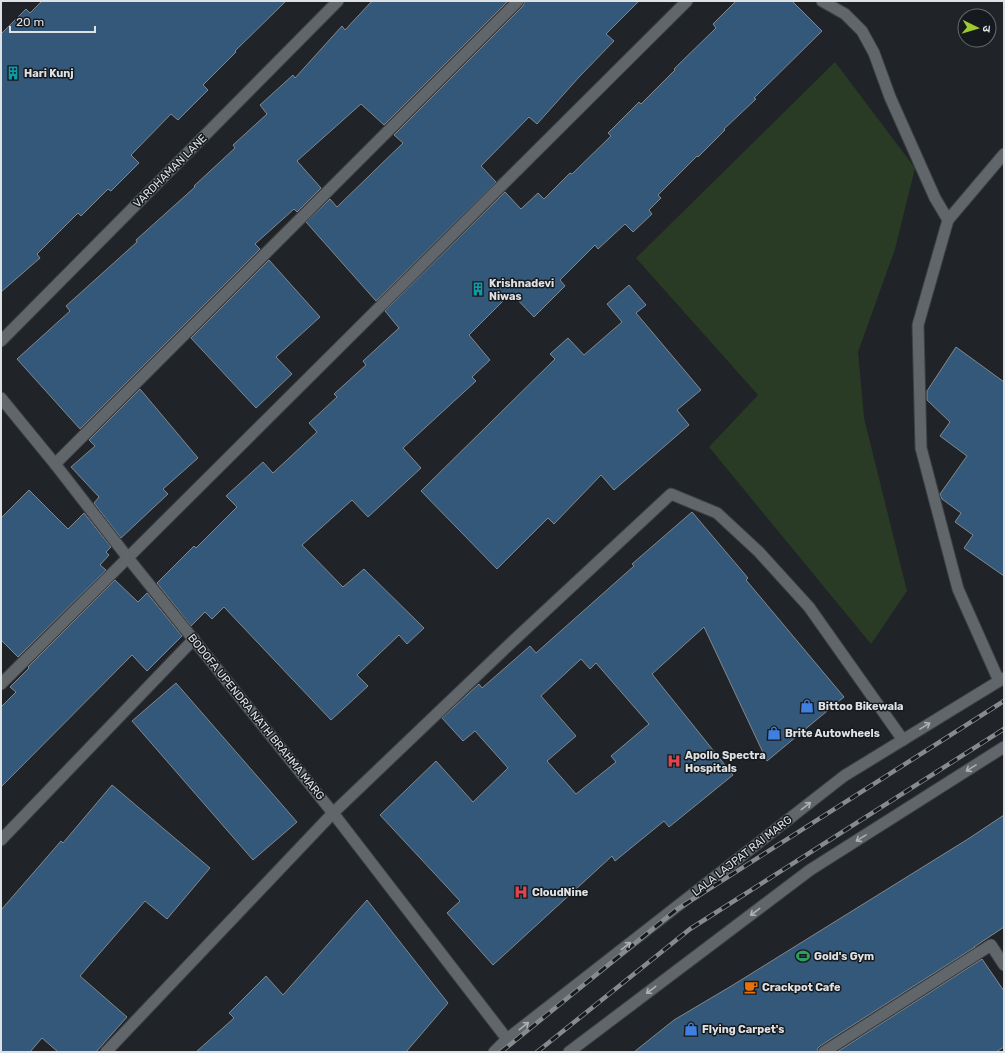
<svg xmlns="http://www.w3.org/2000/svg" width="1005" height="1053" font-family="Rubik,'Noto Sans Devanagari',sans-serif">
	<rect width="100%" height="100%" fill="#202428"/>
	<polygon fill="#293a25" points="835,62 915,168 895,249 858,352 864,418 907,591 871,644 709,447 758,395 636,258"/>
	<g fill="#345879" stroke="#82888d" fill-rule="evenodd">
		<polygon points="42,1 286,1 235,51 236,52 203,85 208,90 178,120 171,114 131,155 139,163 111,191 108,189 81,216 78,213 37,254 40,258 1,292 1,34 26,9 30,13"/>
		<polygon points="372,1 508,1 384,125 361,104 297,161 321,188 297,212 294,209 255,244 260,249 80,429 17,359 70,311 66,306 137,242 136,240 195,187 194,186 235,148 233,145 267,114 260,105 293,75 295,78 342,26 345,30"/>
		<polygon points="525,1 639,1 606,34 614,41 580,76 537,124 529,117 481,166 496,182 376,301 306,222 330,199 337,207 403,143 394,135 523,6"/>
		<polygon points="736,1 792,1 822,31 754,98 756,99 724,129 725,130 698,157 697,156 658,195 661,198 649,210 652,214 633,232 625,224 598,249 595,245 560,280 565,286 534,317 511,293 469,335 490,360 472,377 476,381 403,448 421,468 368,517 352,500 302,545 343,587 364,569 424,628 407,644 399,635 357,675 368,686 331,720 224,607 212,619 205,612 191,626 157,583 194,546 196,548 237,507 226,496 263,462 273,473 317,432 309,423 337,397 334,394 366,365 363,361 399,328 385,311 505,192 521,209 538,193 544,199 570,173 572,174 611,136 608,133 639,102 641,104 675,70 674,69 716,28 713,24"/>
		<polygon points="269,260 320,317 276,357 292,374 256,408 191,338"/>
		<polygon points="629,285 646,305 636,313 701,390 677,410 689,425 614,490 601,475 554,524 548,518 497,569 421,491 555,359 550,354 568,338 584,355 622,322 607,304"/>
		<polygon points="956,347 1004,382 1004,576 964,548 973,535 955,522 961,513 942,499 940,494 967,456 940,436 950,422 927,400 927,391"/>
		<polygon points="140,389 198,458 163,489 168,494 121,538 94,503 99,497 71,467 95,446 89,440"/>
		<polygon points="29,490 68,529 84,513 111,547 106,552 109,555 100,565 106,570 18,657 1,640 1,518"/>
		<path d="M692,512L748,578L746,580L844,697L767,761L704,627L652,674L733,775L669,827L664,821L615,861L612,856L493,965L447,913L460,901L380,815L436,761L473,802L508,768L475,731L463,741L442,718L479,684L482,688L530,646L536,653L634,566L632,564ZM581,659L590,669L596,663L649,724L611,756L616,762L576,794L547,761L576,736L541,696Z"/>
		<polygon points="115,580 138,602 147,593 182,636 147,671 132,655 1,787 1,707 16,692 10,687 29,668 28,667"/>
		<polygon points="176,683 297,822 253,860 132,721"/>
		<polygon points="112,785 210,868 167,919 145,901 80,976 127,1017 96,1052 58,1052 42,1038 30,1052 1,1052 1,910 61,841 63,843"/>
		<polygon points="1004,815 1004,927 974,947 975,947 820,1046 818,1048 817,1052 634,1052 674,1020 733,985 968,839"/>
		<polygon points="367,900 448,1003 406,1052 196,1052 234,1018 229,1013 266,976 283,995"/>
		<polygon points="982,959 1004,991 1004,1047 996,1052 837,1052"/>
	</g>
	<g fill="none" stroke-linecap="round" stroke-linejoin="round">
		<g stroke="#3c4044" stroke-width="13">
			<polyline id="service" points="824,1052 991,945 1004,965"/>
		</g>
		<g stroke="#3c4044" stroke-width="13">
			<g id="minor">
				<polyline points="822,1 845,14 862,31 874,53 890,97 935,198 948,220"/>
				<polyline points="1,341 338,1"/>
				<polyline points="55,464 518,1"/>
				<polyline points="999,681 958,589 921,448 918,325 948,220 1004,154"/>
				<polyline points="1,684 687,1"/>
				<polyline points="1,840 194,639"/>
				<polyline points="106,1052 333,813 512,642 671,494 717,513 759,552 809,607 903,740"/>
			</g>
		</g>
		<g stroke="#3c4044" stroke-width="13">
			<polyline id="tertiary" points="1,398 55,464 128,558 333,813 507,1039"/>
		</g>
		<g stroke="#3c4044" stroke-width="13">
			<g id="secondary">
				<polyline points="494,1052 507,1039 844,776 1004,678"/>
				<polyline points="569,1052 810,870 1004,747"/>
			</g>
		</g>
		<use href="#service" stroke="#61666b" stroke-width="11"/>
		<use href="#minor" stroke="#61666b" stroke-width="11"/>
		<use href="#tertiary" stroke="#61666b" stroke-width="11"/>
		<use href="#secondary" stroke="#61666b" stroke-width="11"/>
		<g stroke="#878b8e" stroke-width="4.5">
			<g id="rail">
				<polyline points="501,1052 676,910 1004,701"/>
				<polyline points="537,1052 690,929 1004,729"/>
			</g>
		</g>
		<use href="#rail" stroke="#161a1e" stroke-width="3" stroke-dasharray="9" stroke-linecap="butt"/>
	</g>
	<defs><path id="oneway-shaft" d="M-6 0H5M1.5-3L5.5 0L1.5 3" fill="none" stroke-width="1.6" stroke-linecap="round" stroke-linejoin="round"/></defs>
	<g stroke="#adb0b4">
		<use href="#oneway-shaft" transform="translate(925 726) rotate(-31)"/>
		<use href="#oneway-shaft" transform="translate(971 768) rotate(148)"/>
		<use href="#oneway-shaft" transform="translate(806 806) rotate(-38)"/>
		<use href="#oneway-shaft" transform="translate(861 838) rotate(148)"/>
		<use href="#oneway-shaft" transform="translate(755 912) rotate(143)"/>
		<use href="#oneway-shaft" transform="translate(626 946) rotate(-38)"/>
		<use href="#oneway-shaft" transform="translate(651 990) rotate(143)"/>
		<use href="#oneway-shaft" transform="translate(524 1026) rotate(-38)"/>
	</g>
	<defs>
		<g id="building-bare" transform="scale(1.08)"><path d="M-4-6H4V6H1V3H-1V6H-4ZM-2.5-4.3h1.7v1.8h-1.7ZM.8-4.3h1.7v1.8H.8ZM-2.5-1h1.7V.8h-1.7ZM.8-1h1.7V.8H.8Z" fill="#0f9aa8" stroke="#161a1e" stroke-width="2.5" paint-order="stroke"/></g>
		<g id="shop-bare" transform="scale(1.08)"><path d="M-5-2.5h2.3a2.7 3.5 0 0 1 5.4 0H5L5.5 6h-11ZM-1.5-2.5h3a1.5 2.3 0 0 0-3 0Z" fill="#3f7fe0" stroke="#161a1e" stroke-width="2.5" paint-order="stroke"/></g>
		<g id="hospital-bare" transform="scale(1.08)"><path d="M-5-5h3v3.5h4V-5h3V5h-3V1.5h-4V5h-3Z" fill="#e0444e" stroke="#161a1e" stroke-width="2.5" paint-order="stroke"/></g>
		<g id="stadium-bare" transform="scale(1.08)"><path d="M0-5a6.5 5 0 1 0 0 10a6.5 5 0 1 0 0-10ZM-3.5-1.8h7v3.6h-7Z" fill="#2e9e5b" stroke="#161a1e" stroke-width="2.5" paint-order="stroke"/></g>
		<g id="cafe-bare" transform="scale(1.08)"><path d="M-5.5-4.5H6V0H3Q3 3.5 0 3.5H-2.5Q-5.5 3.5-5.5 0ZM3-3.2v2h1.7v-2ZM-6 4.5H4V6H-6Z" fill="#e8710a" stroke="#161a1e" stroke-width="2.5" paint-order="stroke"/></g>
	</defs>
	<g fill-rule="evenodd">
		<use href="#building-bare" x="13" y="73"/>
		<use href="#building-bare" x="478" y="289"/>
		<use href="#shop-bare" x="807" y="706"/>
		<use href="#shop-bare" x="774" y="733"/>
		<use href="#hospital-bare" x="674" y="761"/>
		<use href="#hospital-bare" x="521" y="892"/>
		<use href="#stadium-bare" x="803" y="956"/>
		<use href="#cafe-bare" x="751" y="987"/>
		<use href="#shop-bare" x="691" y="1029"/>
	</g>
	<g text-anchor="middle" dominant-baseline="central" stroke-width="3" stroke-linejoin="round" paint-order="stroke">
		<g font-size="11" font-weight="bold" fill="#dfe2e5" stroke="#161a1e" text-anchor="start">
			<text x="24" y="73">Hari Kunj</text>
			<text x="489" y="283">Krishnadevi<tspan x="489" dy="13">Niwas</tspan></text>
			<text x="818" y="706">Bittoo Bikewala</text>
			<text x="785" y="733">Brite Autowheels</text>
			<text x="685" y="755">Apollo Spectra<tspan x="685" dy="13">Hospitals</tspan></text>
			<text x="532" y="892">CloudNine</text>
			<text x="814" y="956">Gold's Gym</text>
			<text x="762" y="987">Crackpot Cafe</text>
			<text x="702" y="1029">Flying Carpet's</text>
		</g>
		<g font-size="11" fill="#dfe2e5" stroke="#161a1e">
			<text transform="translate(170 171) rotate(-45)">VARDHAMAN LANE</text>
			<text transform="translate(256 717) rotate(51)">BODOFA UPENDRA NATH BRAHMA MARG</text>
			<text transform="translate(742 856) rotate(-38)">LALA LAJPAT RAI MARG</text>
		</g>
	</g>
	<rect width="1005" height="1053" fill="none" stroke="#dfe2e5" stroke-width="4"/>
	<g transform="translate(977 28) rotate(95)"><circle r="19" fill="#161a1e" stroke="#666a6e"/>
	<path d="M0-3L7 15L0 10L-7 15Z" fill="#9dca30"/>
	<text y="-6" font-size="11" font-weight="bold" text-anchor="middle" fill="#dfe2e5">उ</text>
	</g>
	<path d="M10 26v6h85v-6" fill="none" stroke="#dfe2e5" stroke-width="2"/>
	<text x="16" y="26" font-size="12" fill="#dfe2e5" stroke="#161a1e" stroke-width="3" paint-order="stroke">20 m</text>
</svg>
